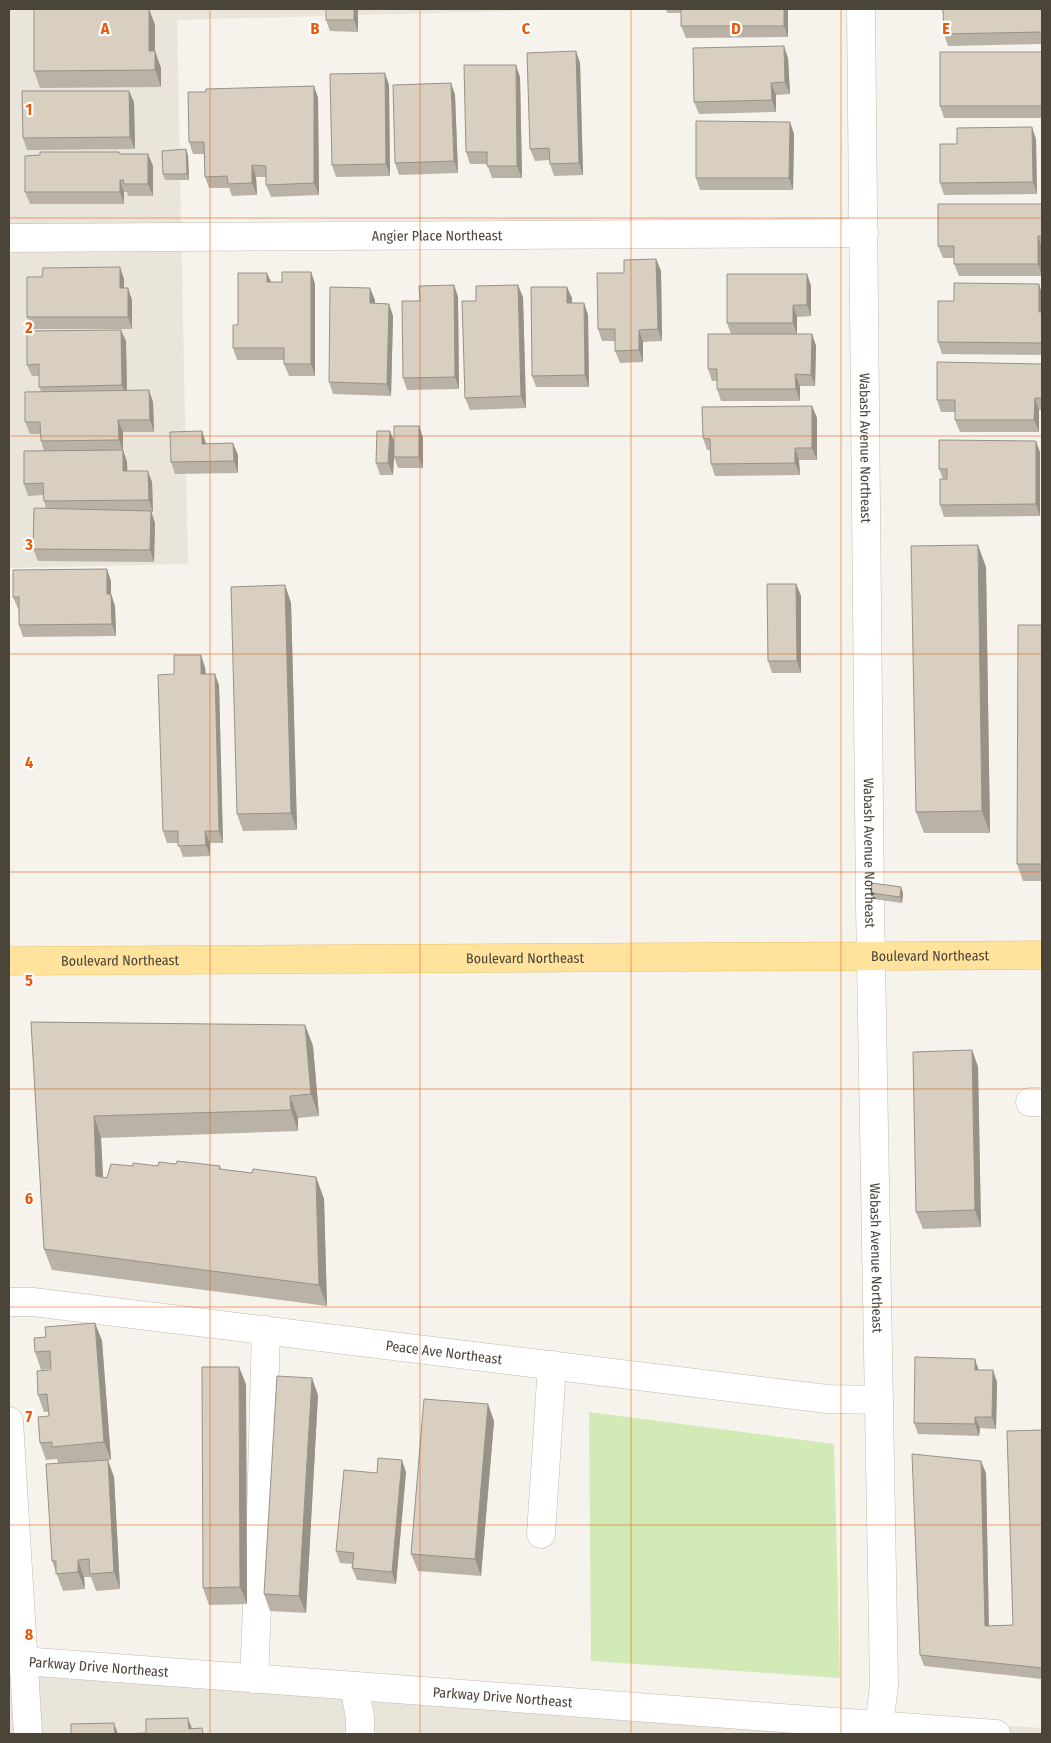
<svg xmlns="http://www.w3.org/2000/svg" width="1051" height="1743" font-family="'Fira Sans Condensed',sans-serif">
	<rect width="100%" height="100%" fill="#f6f3ec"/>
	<g fill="#eae5da">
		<polygon points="9,9 583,9 177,20 188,564 9,568"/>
		<polygon points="9,1662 1042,1728 1042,1734 9,1734"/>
	</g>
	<polygon fill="#d2eab5" points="589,1412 834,1444 840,1678 591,1661"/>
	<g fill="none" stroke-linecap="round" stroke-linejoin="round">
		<g stroke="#c2bbae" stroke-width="29">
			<g id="minor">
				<path id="s1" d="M861,9L870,905L884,1686L879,1725"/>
				<path id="s2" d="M9,238L864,233"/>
				<polyline points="1030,1102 1042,1102"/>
				<path id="s3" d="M9,1302H33L827,1399L879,1400"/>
				<polyline points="9,1421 28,1734"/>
				<polyline points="541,1534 552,1365"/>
				<path id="s4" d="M9,1660L996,1734"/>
				<polyline points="254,1679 261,1513 266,1330"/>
				<polyline points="354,1686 360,1717 360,1734"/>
			</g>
		</g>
		<g stroke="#e6c16a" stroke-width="29">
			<g id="major">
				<path id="s5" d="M9,961L1042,955"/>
			</g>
		</g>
		<use href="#minor" stroke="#fff" stroke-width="28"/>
		<use href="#major" stroke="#ffe39c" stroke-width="28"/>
	</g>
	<g fill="#bab2a6">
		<polygon points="34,9 149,9 155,25 155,51 161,68 161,87 40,88 34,71"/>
		<polygon points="326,9 358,9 358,32 330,31 326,20"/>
		<polygon points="666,9 788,9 788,37 686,38 681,26 681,13 667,13"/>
		<polygon points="1042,9 1042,44 948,46 944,34"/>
		<polygon points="576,51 580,63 583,175 554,176 550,164 550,160 535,161 530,149"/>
		<polygon points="1042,52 1042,118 944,118 940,106"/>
		<polygon points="788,58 790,94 776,95 776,112 699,114 694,102"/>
		<polygon points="520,77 522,178 492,178 487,164 470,164 466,152"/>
		<polygon points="451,83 455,95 458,173 399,175 395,163"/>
		<polygon points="389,85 390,176 336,177 332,165"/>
		<polygon points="314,86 318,98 319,195 271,197 266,185 266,177 256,177 257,195 232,196 229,188 209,188 205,177 204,154 193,154 189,142 206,92"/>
		<polygon points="134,102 135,149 27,150 23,138"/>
		<polygon points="794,134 793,190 700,190 696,178"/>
		<polygon points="1036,139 1037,194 944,195 940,183"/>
		<polygon points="120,154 148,154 153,166 153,196 128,196 127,192 124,192 124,204 30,204 25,192"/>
		<polygon points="188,155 189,180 165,180 163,174"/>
		<polygon points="1042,204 1042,276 959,276 954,264 954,258 943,258 938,246"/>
		<polygon points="656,259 661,271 662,341 643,342 643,362 620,363 615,351 615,341 602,341 598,329 624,273"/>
		<polygon points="311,272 315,284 315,376 289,376 284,364 284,360 237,360 233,348 238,325 271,282 282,282"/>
		<polygon points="807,274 811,286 811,316 797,317 797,334 812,334 816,346 815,386 800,386 800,401 721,401 717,389 717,381 712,381 708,369 731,334 727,323"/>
		<polygon points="124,279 124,288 132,300 132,329 31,329 27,317"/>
		<polygon points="454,285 458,297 459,389 407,390 403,378 420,301"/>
		<polygon points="1042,293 1042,355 942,354 938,342 954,301"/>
		<polygon points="523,297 526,408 470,410 465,398"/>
		<polygon points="572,298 572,303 584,303 588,315 589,387 536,387 532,376"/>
		<polygon points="375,300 375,303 389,304 393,316 391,396 333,394 329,382"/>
		<polygon points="126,341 127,391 153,402 154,432 123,432 123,450 127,462 127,471 152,482 153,512 151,512 155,523 154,562 38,561 33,549 46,509 44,501 43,495 28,496 24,484 44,451 41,441 41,434 30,434 25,422 41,391 39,387 39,376 32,376 27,365"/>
		<polygon points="1042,364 1042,410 1039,410 1039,432 960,432 955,420 955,412 941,412 937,400"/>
		<polygon points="812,406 817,418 817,460 799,460 800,475 715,476 711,464 711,450 707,450 703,438"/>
		<polygon points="419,426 423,438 423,468 398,468 394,457 394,450 393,475 380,475 376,463 394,442"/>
		<polygon points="206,443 206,444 238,455 238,473 175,474 171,462"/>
		<polygon points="1040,452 1040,516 944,517 940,505 943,479 939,469"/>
		<polygon points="986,567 990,833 924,833 916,812"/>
		<polygon points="111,581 111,594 115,606 116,636 23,637 19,625 19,609 18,609 13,597"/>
		<polygon points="796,584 801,596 801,673 772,673 768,661"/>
		<polygon points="285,585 291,603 297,830 243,831 237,814"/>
		<polygon points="1042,625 1042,881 1023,881 1017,864"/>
		<polygon points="205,667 206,674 219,685 223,843 210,843 210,856 183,857 178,843 167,843 163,831 174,674"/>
		<polygon points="871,893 903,893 902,903 873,899"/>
		<polygon points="31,1022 305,1025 313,1046 319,1116 298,1118 298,1131 101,1138 103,1177 107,1178 133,1166 158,1166 176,1164 220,1166 221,1169 252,1173 316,1177 324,1199 327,1306 52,1270 44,1249"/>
		<polygon points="972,1050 978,1067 981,1227 923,1229 916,1212"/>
		<polygon points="95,1323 102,1341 111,1460 82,1462 114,1477 120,1589 96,1591 91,1577 84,1577 85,1589 63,1591 52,1561 58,1463 57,1459 46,1460 40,1443 49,1416 49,1412 44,1412 38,1395 51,1370 51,1369 41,1370 35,1352 46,1337"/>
		<polygon points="979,1370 997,1382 996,1429 980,1428 979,1436 918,1434 914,1423"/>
		<polygon points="246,1384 247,1604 209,1605 203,1588"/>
		<polygon points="318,1395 306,1613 270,1611 264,1594"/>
		<polygon points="494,1421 481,1576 418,1571 411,1554"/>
		<polygon points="1042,1430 1042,1679 924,1666 920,1655 986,1473 989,1626 1013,1625"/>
		<polygon points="406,1472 396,1584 357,1580 352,1568 353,1564 340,1563 336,1551"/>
	</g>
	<g fill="#979187">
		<polygon points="149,9 155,25 155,63 155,51 161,68 161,87 149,51"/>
		<polygon points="354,9 358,9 358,32 354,20"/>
		<polygon points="784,9 788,9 788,37 784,26"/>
		<polygon points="784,46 788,58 790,94 785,82"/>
		<polygon points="576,51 580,63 583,175 579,163"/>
		<polygon points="516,65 520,77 522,178 517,166"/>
		<polygon points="385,73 389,85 390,176 386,164"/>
		<polygon points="451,83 455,95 458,173 454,161"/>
		<polygon points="771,83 776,95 776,112 772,100"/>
		<polygon points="314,86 318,98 319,195 314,183"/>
		<polygon points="129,91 134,102 135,149 130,137"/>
		<polygon points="790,122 794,134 793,190 789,178"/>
		<polygon points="1032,127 1036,139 1037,194 1033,182"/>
		<polygon points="186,149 188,155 189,180 187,174"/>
		<polygon points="148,154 153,166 153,196 148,184"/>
		<polygon points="252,165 256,177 257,195 252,183"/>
		<polygon points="120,180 124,192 124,204 120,192"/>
		<polygon points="1038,236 1042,248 1042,276 1038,264"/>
		<polygon points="656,259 661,271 662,341 658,329"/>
		<polygon points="120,267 124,279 124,300 120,288"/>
		<polygon points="311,272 315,284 315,376 311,364"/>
		<polygon points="267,273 272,284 267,282"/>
		<polygon points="807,274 811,286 811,316 807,305"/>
		<polygon points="1039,284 1042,293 1042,321 1039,312"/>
		<polygon points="454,285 458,297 459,389 455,377"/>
		<polygon points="518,285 523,297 526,408 521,396"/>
		<polygon points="567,287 572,298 571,315 567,303"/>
		<polygon points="128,288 132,300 132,329 128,317"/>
		<polygon points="370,288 375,300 374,315 370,303"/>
		<polygon points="584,303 588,315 589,387 585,375"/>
		<polygon points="389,304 393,316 391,396 387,384"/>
		<polygon points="793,305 797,317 797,335 793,323"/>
		<polygon points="121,330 126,341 127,397 122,385"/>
		<polygon points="639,330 643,342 643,362 639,350"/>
		<polygon points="812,334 816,346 815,386 811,375"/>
		<polygon points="795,374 800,386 800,401 796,389"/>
		<polygon points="149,390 153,402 154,432 150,420"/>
		<polygon points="1035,398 1039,410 1039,432 1034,420"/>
		<polygon points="812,406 817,418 817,460 812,448"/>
		<polygon points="118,420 123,432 123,450 127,462 128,483 123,471 123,452 119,440"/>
		<polygon points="419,426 423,438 423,468 419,457"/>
		<polygon points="202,431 206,443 206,456 202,444"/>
		<polygon points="390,431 395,443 393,475 388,463"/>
		<polygon points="1036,441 1040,452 1040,516 1036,504"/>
		<polygon points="233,443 238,455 238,473 234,461"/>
		<polygon points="795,448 799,460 800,475 795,463"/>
		<polygon points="148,471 152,482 153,512 149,500"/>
		<polygon points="151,511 155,523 154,562 150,550"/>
		<polygon points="978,545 986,567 990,833 982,811"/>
		<polygon points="107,569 111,581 111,594 115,606 116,636 112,624 107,594"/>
		<polygon points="796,584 801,596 801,673 797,661"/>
		<polygon points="285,585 291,603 297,830 291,813"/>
		<polygon points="201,655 205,667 206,686 201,674"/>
		<polygon points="215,674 219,685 223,843 219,831"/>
		<polygon points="205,831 210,843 210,856 206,845"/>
		<polygon points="901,887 903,893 902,903 900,897"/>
		<polygon points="305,1025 313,1046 319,1116 311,1094"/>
		<polygon points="972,1050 978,1067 981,1227 975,1210"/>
		<polygon points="290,1096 298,1118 298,1131 291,1110"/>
		<polygon points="94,1116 101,1138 104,1198 96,1176"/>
		<polygon points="316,1177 324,1199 327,1306 319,1285"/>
		<polygon points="95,1323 102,1341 111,1460 104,1442"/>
		<polygon points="975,1359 979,1371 975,1370"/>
		<polygon points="239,1367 246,1384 247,1604 240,1587"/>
		<polygon points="993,1370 997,1382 996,1429 992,1417"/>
		<polygon points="312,1378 318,1395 306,1613 299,1596"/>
		<polygon points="488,1404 494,1421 481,1576 475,1559"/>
		<polygon points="975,1417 980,1428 979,1436 975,1424"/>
		<polygon points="108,1460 114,1477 120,1589 114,1572"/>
		<polygon points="402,1460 406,1472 396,1584 392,1572"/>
		<polygon points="981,1461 986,1473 989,1638 985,1626"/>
		<polygon points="78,1560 84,1577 85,1589 78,1572"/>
		<polygon points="188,1718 194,1734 189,1729"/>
		<polygon points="114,1723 118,1734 115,1734"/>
	</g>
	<g fill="#d8cfc1" stroke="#979187">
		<polygon points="34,9 149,9 149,51 155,51 155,70 34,71"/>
		<rect x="326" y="9" width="28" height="11"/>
		<rect x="681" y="9" width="103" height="17"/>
		<polygon points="943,9 1042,9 1042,32 944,34"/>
		<polygon points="784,46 785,82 771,83 772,100 694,102 693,48"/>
		<polygon points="576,51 579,163 550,164 549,148 530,149 527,53"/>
		<rect x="940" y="52" width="102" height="54"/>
		<polygon points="464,65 516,65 517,166 487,166 487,152 466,152"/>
		<polygon points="385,73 386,164 332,165 330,74"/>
		<polygon points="451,83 454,161 395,163 393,85"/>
		<polygon points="314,86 314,183 266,185 266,166 252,165 252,183 228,184 227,176 205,177 204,142 189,142 188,92 206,92 206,89"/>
		<polygon points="22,91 129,91 130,137 23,138"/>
		<polygon points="696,121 790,122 789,178 696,178"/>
		<polygon points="1032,127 1033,182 940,183 940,144 957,144 957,128"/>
		<polygon points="186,149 187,174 163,174 162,151"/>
		<polygon points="40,152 119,152 120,154 148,154 148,184 124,184 123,180 120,180 120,192 25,192 25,156 40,155"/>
		<polygon points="938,204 1042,204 1042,236 1038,236 1038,264 954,264 954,246 938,246"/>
		<polygon points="656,259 658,329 639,330 639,350 615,351 615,329 598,329 597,273 624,273 624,260"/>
		<polygon points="120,267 120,288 128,288 128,317 27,317 27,277 42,277 43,268"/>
		<polygon points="282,272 311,272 311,364 284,364 284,348 233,348 233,325 238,325 238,273 267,273 267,282 282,282"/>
		<polygon points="727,274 807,274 807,305 793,305 793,323 727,323"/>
		<polygon points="954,283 1039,284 1039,312 1042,312 1042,343 938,342 938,301 954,301"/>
		<polygon points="454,285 455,377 403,378 402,301 420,301 419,286"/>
		<polygon points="518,285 521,396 465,398 462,301 476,301 476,286"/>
		<polygon points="330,287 370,288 370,303 389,304 387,384 329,382"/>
		<polygon points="531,287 567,287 567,303 584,303 585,375 532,376"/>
		<polygon points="121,330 122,385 39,387 39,364 27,365 27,331"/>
		<polygon points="708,334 812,334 811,375 795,374 796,389 717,389 717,369 708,369"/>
		<polygon points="937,362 1042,364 1042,398 1035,398 1034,420 955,420 955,400 937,400"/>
		<polygon points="149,390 150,420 118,420 119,440 41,441 40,422 25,422 25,392"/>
		<polygon points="812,406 812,448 795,448 795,463 711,464 710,439 703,438 702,407"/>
		<rect x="394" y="426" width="25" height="31"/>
		<polygon points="202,431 202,444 233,443 234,461 171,462 170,432"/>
		<polygon points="377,431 390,431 388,463 376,463"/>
		<polygon points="939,440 1036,441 1036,504 940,505 940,479 947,479 947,469 939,469"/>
		<polygon points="123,450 123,471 148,471 149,500 44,501 43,483 24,484 24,451"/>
		<polygon points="34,508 151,511 150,550 33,549"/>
		<polygon points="978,545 982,811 916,812 911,546"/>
		<polygon points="107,569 107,594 111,594 112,624 19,625 19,597 13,597 13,570"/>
		<polygon points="767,584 796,584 797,661 768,661"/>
		<polygon points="285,585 291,813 237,814 231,587"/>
		<polygon points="1018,625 1042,625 1042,864 1017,864"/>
		<polygon points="174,655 201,655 201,674 215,674 219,831 205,831 206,845 178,846 178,831 163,831 158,675 174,674"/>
		<polygon points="872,883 901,887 900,897 871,893"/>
		<polygon points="31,1022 305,1025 311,1094 290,1096 291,1110 94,1116 96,1176 107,1178 111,1164 133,1166 133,1163 158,1166 159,1162 176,1164 177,1161 220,1166 219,1169 252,1173 253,1169 316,1177 319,1285 44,1249"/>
		<polygon points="972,1050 975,1210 916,1212 913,1052"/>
		<polygon points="95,1323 104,1442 52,1447 52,1442 40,1443 38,1417 49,1416 47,1394 38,1395 37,1371 51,1370 50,1351 35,1352 34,1338 46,1337 45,1327"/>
		<polygon points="915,1357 975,1359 975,1370 993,1370 992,1417 975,1417 975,1424 914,1423"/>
		<polygon points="202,1367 239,1367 240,1587 203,1588"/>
		<polygon points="277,1376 312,1378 299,1596 264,1594"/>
		<polygon points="424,1399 488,1404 475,1559 411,1554"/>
		<polygon points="1042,1430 1042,1668 920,1655 912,1454 981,1461 985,1626 1013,1625 1007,1431"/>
		<polygon points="378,1458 402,1460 392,1572 352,1568 354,1553 336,1551 344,1470 377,1473"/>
		<polygon points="108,1460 114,1572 90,1574 89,1559 78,1560 78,1572 56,1574 56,1561 52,1561 46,1464"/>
		<polygon points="188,1718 189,1729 202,1728 203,1734 117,1734 146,1733 146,1719"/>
		<polygon points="114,1723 115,1734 71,1734 71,1724"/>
	</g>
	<path fill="none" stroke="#e8590c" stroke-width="1" stroke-opacity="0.55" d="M210,9V1734M420,9V1734M631,9V1734M841,9V1734M9,218H1042M9,436H1042M9,654H1042M9,872H1042M9,1089H1042M9,1307H1042M9,1525H1042"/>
	<g text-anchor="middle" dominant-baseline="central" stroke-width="4.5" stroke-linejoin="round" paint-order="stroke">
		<g font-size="14" fill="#4b4439" stroke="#fff">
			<text stroke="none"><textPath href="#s2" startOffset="428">Angier Place Northeast</textPath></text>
			<text stroke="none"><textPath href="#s1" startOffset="439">Wabash Avenue Northeast</textPath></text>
			<text stroke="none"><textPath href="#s1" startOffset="844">Wabash Avenue Northeast</textPath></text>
			<text stroke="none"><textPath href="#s5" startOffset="921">Boulevard Northeast</textPath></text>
			<text stroke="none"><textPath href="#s5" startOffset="516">Boulevard Northeast</textPath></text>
			<text stroke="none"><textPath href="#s5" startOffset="111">Boulevard Northeast</textPath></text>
			<text stroke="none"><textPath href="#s1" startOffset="1249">Wabash Avenue Northeast</textPath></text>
			<text stroke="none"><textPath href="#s3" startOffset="438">Peace Ave Northeast</textPath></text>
			<text stroke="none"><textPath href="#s4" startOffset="90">Parkway Drive Northeast</textPath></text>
			<text stroke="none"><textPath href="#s4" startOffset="495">Parkway Drive Northeast</textPath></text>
		</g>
	</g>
	<g font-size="16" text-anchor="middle" font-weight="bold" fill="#e8590c" stroke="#fff" stroke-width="4.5" stroke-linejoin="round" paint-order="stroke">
		<text x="105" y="34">A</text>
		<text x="315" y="34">B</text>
		<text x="526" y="34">C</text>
		<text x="736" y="34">D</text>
		<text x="946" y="34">E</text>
		<text x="29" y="115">1</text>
		<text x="29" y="333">2</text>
		<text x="29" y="550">3</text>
		<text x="29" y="768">4</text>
		<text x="29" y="986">5</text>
		<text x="29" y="1204">6</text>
		<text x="29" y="1422">7</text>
		<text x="29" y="1640">8</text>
	</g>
	<rect width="1051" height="1743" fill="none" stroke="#4b4439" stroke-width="20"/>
</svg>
